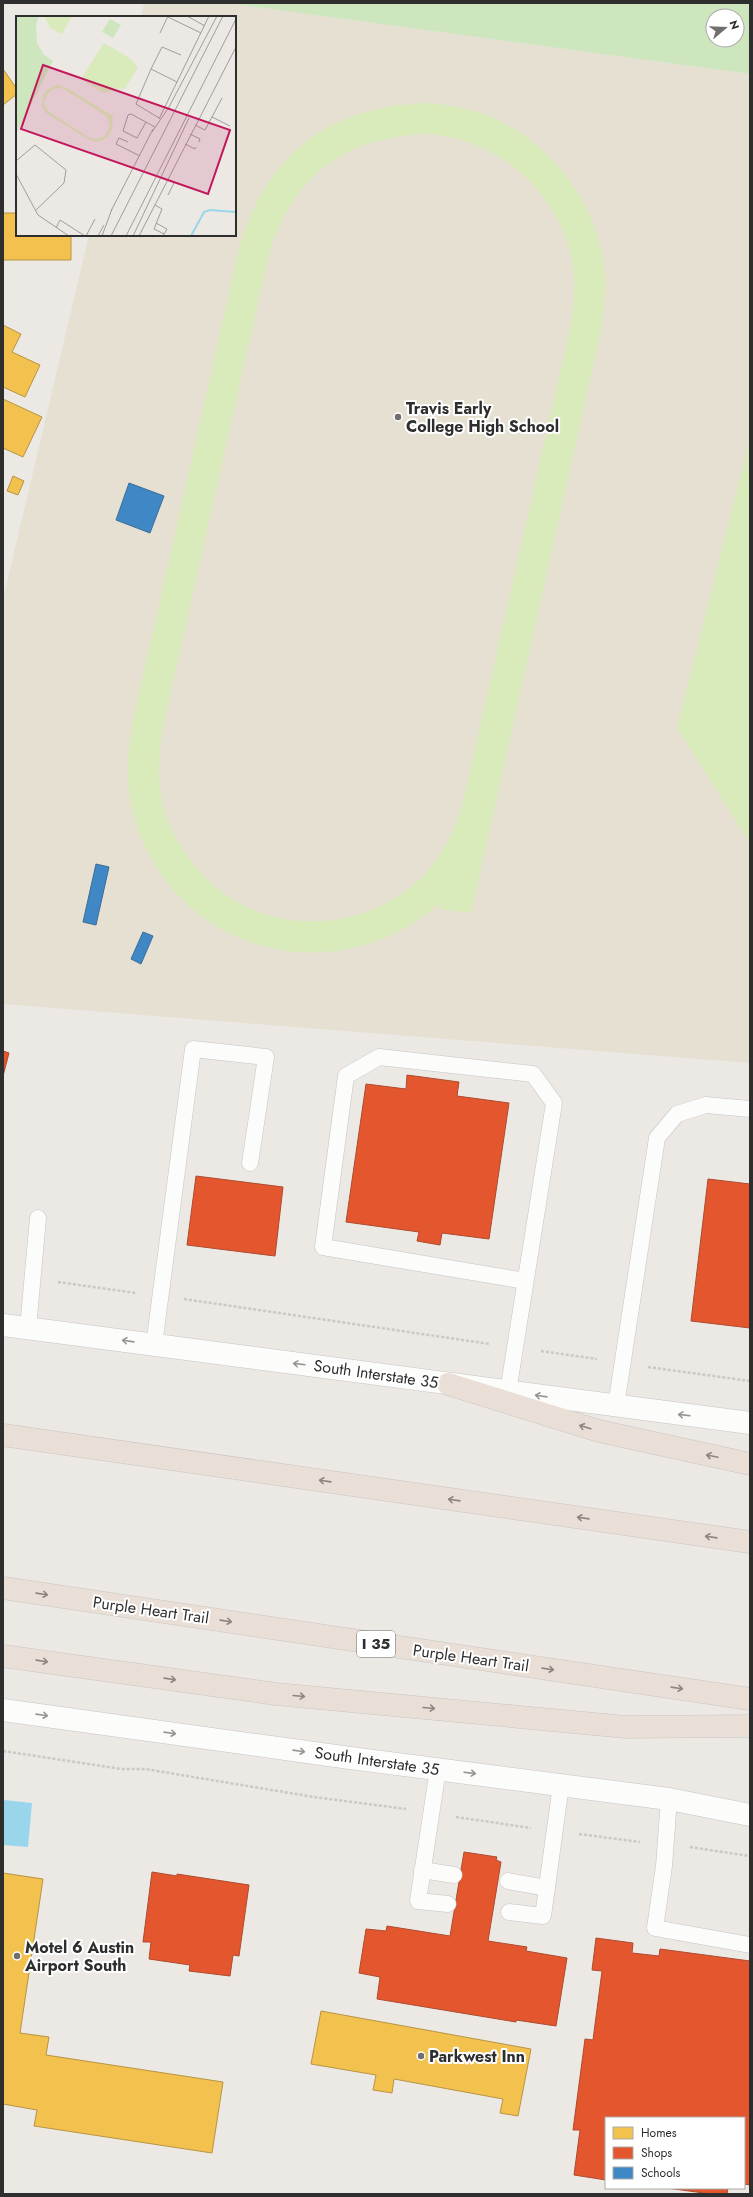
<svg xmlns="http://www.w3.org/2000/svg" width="753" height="2197" font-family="Jost,sans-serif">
	<rect width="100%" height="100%" fill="#ece8e4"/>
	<polygon fill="#e6e0d3" points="144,3 227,3 750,74 750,1063 3,1004 3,599 89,235 235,235 235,17 141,17"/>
	<path fill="#cee6be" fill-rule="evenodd" d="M227,3H750V74ZM713,16H737V40H713Z"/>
	<g fill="#d9eabb" fill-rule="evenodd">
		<path d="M433,103C452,106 471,109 489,116C552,142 599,205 605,273C606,292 604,312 601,331L471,913L439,909L440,903C334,997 170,952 133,813C125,784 128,754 132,725L239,248C268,151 332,104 433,103ZM431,134C447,137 463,139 478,146C530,168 569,218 574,275C575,291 573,308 571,324L463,802C456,825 447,847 431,867C376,933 270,941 207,879C187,859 170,833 163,805C157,781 159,757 162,732L269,254C295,173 346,136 431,134Z"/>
		<polygon points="749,443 750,443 750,843 677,728"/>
	</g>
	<polygon fill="#99d6ec" points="4,1800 32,1803 28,1847 3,1845"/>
	<g fill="#f2c14e" stroke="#b79544">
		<polygon points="3,69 17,89 17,94 3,105"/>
		<polygon points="3,213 17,213 17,235 71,235 71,260 3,260"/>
		<polygon points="3,325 21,334 12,352 40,365 25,397 3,387"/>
		<polygon points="3,399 42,417 23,457 3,448"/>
		<polygon points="13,476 24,481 18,495 7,491"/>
		<polygon points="3,1873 43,1879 20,2033 49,2037 46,2055 223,2082 212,2153 34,2126 37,2110 3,2104"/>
		<polygon points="321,2011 531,2049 518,2116 500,2113 503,2099 394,2079 392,2093 373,2090 376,2075 311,2064"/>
	</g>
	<g fill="#e4572e" stroke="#ad4b2e">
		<polygon points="3,1051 9,1053 3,1076"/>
		<polygon points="407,1075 459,1082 457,1096 509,1103 489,1239 442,1233 440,1245 417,1241 419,1232 346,1222 366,1084 406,1089"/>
		<polygon points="196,1176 283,1187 275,1256 187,1245"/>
		<polygon points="708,1179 750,1184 750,1328 691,1321"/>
		<polygon points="464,1852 497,1857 496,1860 501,1862 488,1941 527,1947 526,1951 567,1958 556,2026 516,2020 516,2022 377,1999 380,1977 359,1973 366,1929 386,1931 387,1926 450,1936"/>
		<polygon points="152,1872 177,1876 177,1874 249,1885 239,1956 233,1955 230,1976 189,1971 190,1965 149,1959 151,1942 143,1942"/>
		<polygon points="596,1938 633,1943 632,1953 659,1956 660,1949 750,1961 750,2185 744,2184 744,2118 606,2118 606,2180 574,2175 580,2130 573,2130 585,2039 593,2040 602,1971 592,1970"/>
		<polygon points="667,2188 728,2188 727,2194 711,2194"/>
	</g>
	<g fill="#3f88c5" stroke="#3a6d98">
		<polygon points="129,483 164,496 150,533 116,520"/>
		<polygon points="96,864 109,867 96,925 83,922"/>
		<polygon points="143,932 153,936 141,964 131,959"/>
	</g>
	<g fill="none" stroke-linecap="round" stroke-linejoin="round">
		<g stroke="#c5c4c5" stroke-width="17">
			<g id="service">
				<polyline points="28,1328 38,1218"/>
				<polyline points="154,1345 193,1049 266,1057 250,1163"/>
				<polyline points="508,1392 554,1103 533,1074 379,1057 346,1076 323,1247 525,1281"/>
				<polyline points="616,1406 657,1138 677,1114 706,1105 750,1109"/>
				<polyline points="438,1769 418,1901 448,1904"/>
				<polyline points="669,1799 664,1866 655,1928 750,1945"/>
				<polyline points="422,1870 454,1875"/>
				<polyline points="508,1881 547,1888"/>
				<polyline points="509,1912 543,1916 561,1785"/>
			</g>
		</g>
		<g stroke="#c5c4c5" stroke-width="23">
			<g id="secondary">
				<polyline points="3,1325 750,1423"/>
				<polyline points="3,1710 350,1758 669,1799 750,1815"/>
			</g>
		</g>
		<g stroke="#c6c5c4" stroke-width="23">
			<g id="motorway">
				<polyline points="448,1384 599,1431 750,1464"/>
				<polyline points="3,1435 750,1542"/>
				<polyline points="3,1588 750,1699"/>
				<polyline points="3,1656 276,1694 626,1727 750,1726"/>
			</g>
		</g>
		<g stroke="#c9c9c8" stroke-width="2.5" stroke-dasharray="3 2" stroke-linecap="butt">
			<polyline points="58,1282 136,1293"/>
			<polyline points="184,1299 490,1344"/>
			<polyline points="541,1351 597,1359"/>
			<polyline points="648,1367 750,1381"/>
			<polyline points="3,1751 122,1769 145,1769 314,1797 406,1809"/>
			<polyline points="456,1817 531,1828"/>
			<polyline points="579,1834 640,1842"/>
			<polyline points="690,1847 750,1856"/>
		</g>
		<use href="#service" stroke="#fcfcfb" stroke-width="16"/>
		<use href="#secondary" stroke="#fcfcfb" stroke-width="22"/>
		<use href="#motorway" stroke="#eadfd6" stroke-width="22"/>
	</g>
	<defs><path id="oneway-shaft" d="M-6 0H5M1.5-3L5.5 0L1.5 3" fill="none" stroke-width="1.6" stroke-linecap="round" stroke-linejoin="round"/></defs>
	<g stroke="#959594">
		<use href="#oneway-shaft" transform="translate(128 1341) rotate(-172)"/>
		<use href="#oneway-shaft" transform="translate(299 1364) rotate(-173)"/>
		<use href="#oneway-shaft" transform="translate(541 1396) rotate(-172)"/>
		<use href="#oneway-shaft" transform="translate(684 1415) rotate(-173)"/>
		<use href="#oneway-shaft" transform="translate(42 1715) rotate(8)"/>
		<use href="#oneway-shaft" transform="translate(170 1733) rotate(8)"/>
		<use href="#oneway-shaft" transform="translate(299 1751) rotate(8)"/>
		<use href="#oneway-shaft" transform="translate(470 1773) rotate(7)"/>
	</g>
	<g stroke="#8c8682">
		<use href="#oneway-shaft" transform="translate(585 1427) rotate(-163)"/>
		<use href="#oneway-shaft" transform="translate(712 1456) rotate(-168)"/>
		<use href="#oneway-shaft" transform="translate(325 1481) rotate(-172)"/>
		<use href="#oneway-shaft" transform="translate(454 1500) rotate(-172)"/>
		<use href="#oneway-shaft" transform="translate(583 1518) rotate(-172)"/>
		<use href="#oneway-shaft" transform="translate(711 1537) rotate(-172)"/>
		<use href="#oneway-shaft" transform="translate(42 1594) rotate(8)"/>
		<use href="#oneway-shaft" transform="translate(226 1621) rotate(8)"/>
		<use href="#oneway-shaft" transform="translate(42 1661) rotate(8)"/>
		<use href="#oneway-shaft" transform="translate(548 1669) rotate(8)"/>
		<use href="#oneway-shaft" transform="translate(170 1679) rotate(8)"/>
		<use href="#oneway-shaft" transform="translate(677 1688) rotate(8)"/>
		<use href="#oneway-shaft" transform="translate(299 1696) rotate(5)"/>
		<use href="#oneway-shaft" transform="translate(429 1708) rotate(5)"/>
	</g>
	<g fill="#706f6e" stroke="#fff" stroke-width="1.5">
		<circle cx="398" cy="417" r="4"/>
		<circle cx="17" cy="1956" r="4"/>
		<circle cx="421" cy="2056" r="4"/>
	</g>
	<g text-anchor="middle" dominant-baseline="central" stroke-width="4" stroke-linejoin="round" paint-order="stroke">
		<rect fill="#fff" stroke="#6d6d6d" stroke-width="1" x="357" y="1631" width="38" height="26" rx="3"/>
		<g font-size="15" font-weight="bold" fill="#2e2e2e">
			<text x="376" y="1644">I 35</text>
		</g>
		<g font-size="16" font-weight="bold" fill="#2e2e2e" stroke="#fff" text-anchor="start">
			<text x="406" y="408">Travis Early<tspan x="406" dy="18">College High School</tspan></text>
			<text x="25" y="1947">Motel 6 Austin<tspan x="25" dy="18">Airport South</tspan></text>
			<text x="429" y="2056">Parkwest Inn</text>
		</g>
		<g font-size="16" fill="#2e2e2e" stroke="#fff">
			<text transform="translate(376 1374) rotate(8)">South Interstate 35</text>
			<text transform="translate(151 1610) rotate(8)">Purple Heart Trail</text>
			<text transform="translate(471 1658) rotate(8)">Purple Heart Trail</text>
			<text transform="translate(377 1761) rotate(8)">South Interstate 35</text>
		</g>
	</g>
	<g transform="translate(16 16)">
		<rect width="220" height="220" fill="#ece8e4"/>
		<path d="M0,0H23L20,8L21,27L27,38L37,45L0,118ZM94,3L105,9L97,22L86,16Z" fill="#cee6be"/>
		<path d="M28,0H56L46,18L34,12ZM88,27L114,42L122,52L109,72L87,77L65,63ZM41,69L51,72L97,100L96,113L91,122L81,126L73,124L30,97L26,90L27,79L32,73ZM46,72L90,100L94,110L89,120L81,123L74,122L32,95L28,87L31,79L37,73Z" fill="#d9eabb" fill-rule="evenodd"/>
		<path fill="none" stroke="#99d6ec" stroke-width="2" d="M175,220L188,196L194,194L220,196"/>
		<path fill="none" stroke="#a09e9b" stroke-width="1" d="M171,0L189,10M152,1L185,17M144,17L152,0M135,53L146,31L165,39M196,101L214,110M143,102L120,88L135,53L161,66M143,103L193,0M130,106L121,122L107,115L112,99L115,98L139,111M179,109L189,114L206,82M136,116L153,91L201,0M174,118L184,123L183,126M112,126L103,122L100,128L124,140M169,128L179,133L180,131M0,145L19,129L50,154L48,167L19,195M0,158L22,199L53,220M152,179L158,167M139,189L146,193L138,213L148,218M95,195L137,113M140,207L151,213L147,220M40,212L44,204L69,220M70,220L79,203M82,220L88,209M86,220L96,193M95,220L207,0M110,220L220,3M117,220L173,102M123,220L220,31"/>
		<path fill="#c2185b" fill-opacity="0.15" stroke="#c2185b" stroke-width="2" d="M27,49L214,114L192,178L5,113Z"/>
		<rect width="220" height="220" fill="none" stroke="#2e2e2e" stroke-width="2"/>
	</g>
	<rect width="753" height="2197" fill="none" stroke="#2e2e2e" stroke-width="8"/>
	<rect x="605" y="2117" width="140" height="72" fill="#ffffff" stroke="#ababab"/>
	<rect x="613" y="2127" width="20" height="12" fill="#f2c14e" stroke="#ababab"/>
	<text x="641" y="2137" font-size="12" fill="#2e2e2e">Homes</text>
	<rect x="613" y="2147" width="20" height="12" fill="#e4572e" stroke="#ababab"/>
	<text x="641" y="2157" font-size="12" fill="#2e2e2e">Shops</text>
	<rect x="613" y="2167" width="20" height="12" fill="#3f88c5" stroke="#ababab"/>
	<text x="641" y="2177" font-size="12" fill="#2e2e2e">Schools</text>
	<g transform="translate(725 28) rotate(71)"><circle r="19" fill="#ffffff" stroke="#ababab"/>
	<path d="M0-3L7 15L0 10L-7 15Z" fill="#706f6e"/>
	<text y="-6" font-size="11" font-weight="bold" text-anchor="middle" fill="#2e2e2e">N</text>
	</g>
</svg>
